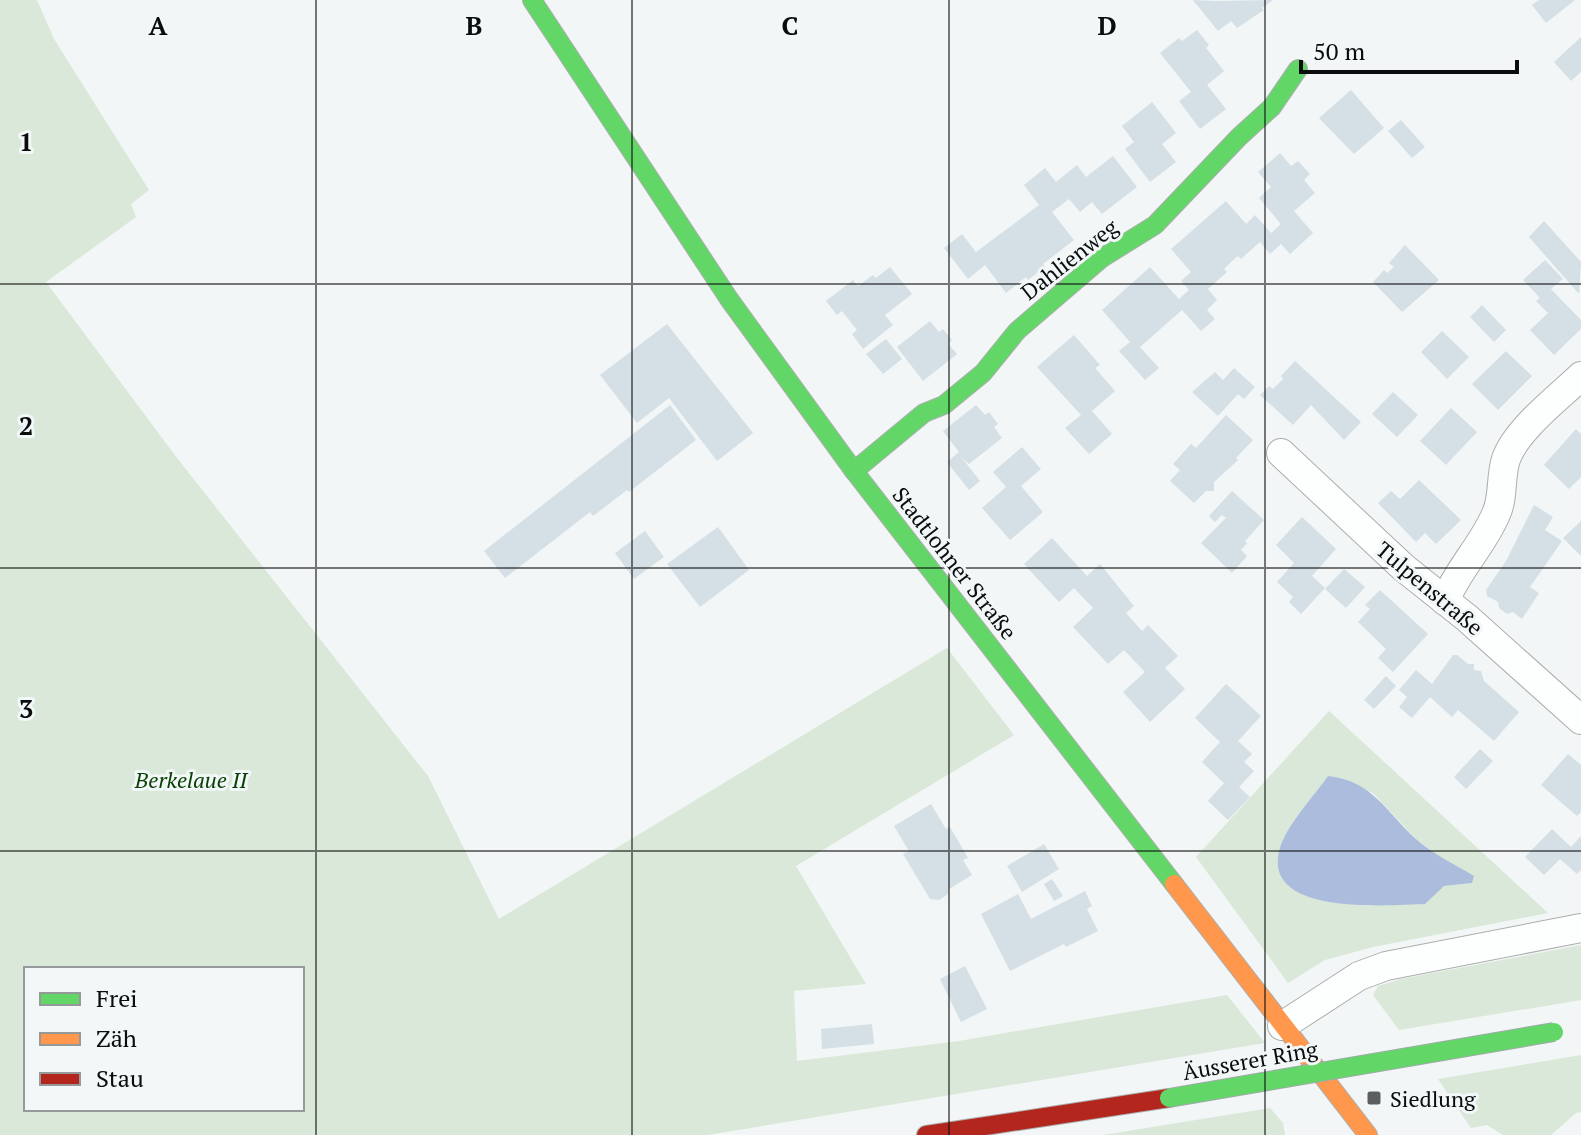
<svg xmlns="http://www.w3.org/2000/svg" width="1581" height="1135" font-family="'PT Serif',serif">
	<rect width="100%" height="100%" fill="#f3f6f6"/>
	<g fill="#d9e8d8" fill-rule="evenodd">
		<path d="M0,0H37L54,39L149,190L131,204L136,217L46,282L177,458L428,776L499,919L947,648L1014,735L796,866L866,984L794,991L797,1061L959,1041L1227,995L1265,1043L708,1135H0ZM26,969H302V1109H26Z"/>
		<path d="M1329,711L1548,913L1373,947L1325,960L1288,983L1196,857ZM1328,776L1373,793L1416,839L1472,883L1444,886L1279,867C1279,830 1307,806 1328,776Z"/>
		<polygon points="1581,945 1581,1000 1399,1030 1373,995 1378,986 1401,979"/>
		<polygon points="1581,1055 1581,1112 1576,1113 1551,1135 1503,1135 1487,1125 1471,1128 1438,1079"/>
		<polygon points="1270,1108 1283,1123 1285,1135 1103,1135"/>
	</g>
	<path fill="#acbcdd" d="M1328,776C1373,781 1385,811 1416,839C1433,854 1454,864 1474,876L1472,883L1444,886L1425,904C1389,905 1259,917 1280,848C1287,825 1313,797 1328,776Z"/>
	<g fill="#d4e0e6">
		<polygon points="1193,0 1216,1 1273,0 1262,8 1264,10 1237,28 1231,21 1218,31"/>
		<polygon points="1539,0 1575,0 1546,23 1532,5"/>
		<polygon points="1197,30 1209,45 1206,48 1224,71 1207,85 1226,109 1200,129 1179,101 1191,92 1160,53 1179,38 1182,41"/>
		<polygon points="1581,37 1581,72 1571,81 1554,62"/>
		<polygon points="1351,90 1384,128 1354,154 1319,118"/>
		<polygon points="1152,102 1176,133 1162,144 1176,162 1150,182 1125,149 1134,142 1122,126"/>
		<polygon points="1401,120 1425,147 1412,158 1388,131"/>
		<polygon points="1280,153 1291,166 1298,161 1310,174 1304,180 1315,193 1294,211 1313,233 1290,254 1281,244 1270,254 1260,242 1241,259 1238,256 1231,262 1224,269 1227,272 1208,289 1217,300 1207,310 1215,319 1201,331 1182,310 1140,347 1159,368 1145,380 1119,351 1130,342 1102,310 1150,267 1179,299 1189,290 1181,281 1191,272 1171,249 1226,201 1246,224 1255,215 1271,233 1281,224 1259,198 1271,187 1258,172"/>
		<polygon points="1113,156 1137,187 1102,214 1092,202 1080,212 1069,199 1052,212 1074,240 1043,264 1045,267 1028,280 1026,277 1006,293 985,265 968,279 944,248 962,234 976,252 1039,205 1024,185 1045,168 1056,182 1077,165 1086,177"/>
		<polygon points="1544,221 1581,262 1579,294 1529,237"/>
		<polygon points="1405,245 1439,280 1402,312 1373,282 1384,270 1387,273 1394,267 1389,263"/>
		<polygon points="1545,260 1563,279 1551,289 1581,320 1581,329 1554,355 1530,330 1548,313 1536,301 1540,298 1523,280"/>
		<polygon points="890,267 912,294 885,315 893,325 863,349 852,334 857,330 842,311 837,315 826,301 853,280 858,286 873,275 876,278"/>
		<polygon points="1482,305 1506,330 1494,342 1470,317"/>
		<polygon points="930,321 939,332 943,329 952,340 948,344 957,354 923,381 897,347"/>
		<polygon points="667,324 753,433 717,461 669,398 637,423 600,375"/>
		<polygon points="1442,331 1469,357 1447,379 1421,352"/>
		<polygon points="1074,335 1100,365 1095,368 1115,391 1092,411 1112,434 1089,454 1065,428 1081,415 1037,367"/>
		<polygon points="886,339 902,359 883,374 866,354"/>
		<polygon points="1506,351 1532,376 1498,410 1472,384"/>
		<polygon points="1295,361 1361,422 1344,440 1311,405 1293,425 1260,395 1269,386 1273,389 1283,379 1281,376"/>
		<polygon points="1234,368 1255,387 1244,399 1238,394 1218,416 1192,392 1215,372 1223,380"/>
		<polygon points="1393,392 1418,415 1397,437 1372,414"/>
		<polygon points="670,405 696,440 629,492 627,490 593,516 590,512 505,578 484,551"/>
		<polygon points="976,405 985,415 989,412 998,424 994,427 1002,438 969,464 962,458 980,481 969,490 947,462 959,452 943,431"/>
		<polygon points="1451,408 1477,432 1446,465 1420,441"/>
		<polygon points="1226,415 1253,440 1236,458 1238,460 1214,482 1214,491 1206,491 1194,503 1170,481 1180,470 1173,464 1191,444 1196,448"/>
		<polygon points="1576,429 1581,434 1581,477 1569,489 1544,465"/>
		<polygon points="1022,447 1041,469 1021,486 1043,512 1010,540 982,508 1006,487 993,472"/>
		<polygon points="1419,480 1461,520 1436,544 1425,533 1416,542 1378,503 1391,491 1400,499"/>
		<polygon points="1232,491 1264,520 1245,541 1247,543 1241,550 1247,556 1232,573 1201,543 1226,518 1222,515 1215,522 1209,516"/>
		<polygon points="1534,505 1553,517 1545,530 1562,541 1530,587 1539,593 1522,619 1513,612 1507,614 1499,608 1498,602 1487,596 1486,590 1506,561"/>
		<polygon points="1302,517 1336,549 1312,576 1325,588 1301,614 1289,602 1293,597 1277,582 1294,563 1276,545"/>
		<polygon points="1581,521 1581,556 1563,538"/>
		<polygon points="718,527 749,570 700,607 667,564"/>
		<polygon points="645,531 664,557 634,579 615,553"/>
		<polygon points="1052,538 1087,576 1100,564 1134,606 1126,613 1142,631 1148,625 1178,656 1165,668 1185,689 1150,722 1123,692 1145,672 1124,650 1108,664 1073,627 1093,608 1074,588 1059,602 1024,564"/>
		<polygon points="1344,569 1365,587 1346,608 1325,589"/>
		<polygon points="1380,590 1428,634 1393,672 1378,658 1386,649 1358,622 1370,609 1365,605"/>
		<polygon points="1453,655 1457,655 1468,664 1474,664 1474,670 1481,671 1484,681 1519,712 1494,741 1458,710 1452,717 1430,697 1412,718 1399,707 1407,697 1399,690 1416,670 1432,684"/>
		<polygon points="1386,676 1396,686 1374,709 1364,700"/>
		<polygon points="1226,684 1261,716 1238,741 1252,754 1244,762 1254,771 1239,787 1250,797 1228,820 1208,801 1224,783 1202,762 1220,742 1195,718"/>
		<polygon points="1480,749 1493,761 1466,789 1454,777"/>
		<polygon points="1568,754 1581,765 1581,812 1577,816 1541,785"/>
		<polygon points="931,804 946,829 950,827 968,858 963,860 972,875 949,889 948,894 939,900 930,899 903,854 909,851 894,826"/>
		<polygon points="1552,829 1571,847 1581,836 1581,870 1577,874 1560,859 1544,875 1525,857"/>
		<polygon points="1044,844 1059,869 1022,892 1007,866"/>
		<polygon points="1052,879 1063,896 1054,901 1044,884"/>
		<polygon points="1085,891 1092,906 1087,909 1098,931 1066,947 1064,944 1010,971 981,914 1018,894 1031,919"/>
		<polygon points="965,966 987,1009 961,1022 940,979"/>
		<polygon points="872,1024 874,1044 822,1049 821,1029"/>
	</g>
	<g fill="none" stroke-linecap="round" stroke-linejoin="round">
		<g stroke="#acaeae" stroke-width="30">
			<g id="street">
				<polyline points="1281,453 1404,568 1467,618 1581,720"/>
				<path d="M1445,601C1458,569 1483,545 1496,514C1504,497 1500,477 1506,459C1516,430 1558,398 1581,376"/>
				<polyline points="1282,1026 1359,976 1386,966 1581,928"/>
			</g>
		</g>
		<g stroke="#acaeae" stroke-width="20">
			<g id="fast">
				<polyline points="532,0 729,299 854,471 1174,884"/>
				<polyline points="854,471 924,413 944,405 983,373 1017,331 1102,258 1155,225 1239,137 1272,107 1298,69"/>
			</g>
		</g>
		<g stroke="#acaeae" stroke-width="20">
			<polyline id="slow" points="1174,884 1368,1135"/>
		</g>
		<g stroke="#acaeae" stroke-width="20">
			<polyline id="jam" points="926,1135 1169,1098"/>
		</g>
		<use href="#street" stroke="#fdfefe" stroke-width="28"/>
		<use href="#fast" stroke="#63d668" stroke-width="18"/>
		<use href="#slow" stroke="#ff974d" stroke-width="18"/>
		<use href="#jam" stroke="#b3261e" stroke-width="18"/>
		<g stroke="#9eaaa7" stroke-width="20" stroke-linecap="butt">
			<polyline id="fast-bridge" points="1169,1098 1554,1032"/>
		</g>
		<use href="#fast-bridge" stroke="#63d668" stroke-width="18"/>
	</g>
	<path fill="none" stroke="#0b0c0d" stroke-width="2" stroke-opacity="0.55" d="M316,0V1135M632,0V1135M949,0V1135M1265,0V1135M0,284H1581M0,568H1581M0,851H1581"/>
	<rect fill="#5c5e5f" stroke="#f2f7f7" stroke-width="3" x="1366" y="1090" width="16" height="16" rx="4"/>
	<g text-anchor="middle" dominant-baseline="central" stroke-width="6" stroke-linejoin="round" paint-order="stroke">
		<g font-size="22" fill="#0b0c0d" stroke="#f2f7f7">
			<text transform="translate(1069 259) rotate(-38)">Dahlienweg</text>
			<text transform="translate(955 563) rotate(52)">Stadtlohner Straße</text>
			<text transform="translate(1430 588) rotate(40)">Tulpenstraße</text>
			<text transform="translate(1250 1060) rotate(-10)">Äusserer Ring</text>
		</g>
		<g font-size="22" font-style="italic" fill="#0b4105" stroke="#f2f7f7">
			<text x="191" y="779">Berkelaue II</text>
		</g>
		<g font-size="22" fill="#0b0c0d" stroke="#f2f7f7" text-anchor="start">
			<text x="1390" y="1098">Siedlung</text>
		</g>
	</g>
	<g font-size="26" text-anchor="middle" font-weight="bold" fill="#0b0c0d" stroke="#f2f7f7" stroke-width="6" stroke-linejoin="round" paint-order="stroke">
		<text x="158" y="35">A</text>
		<text x="474" y="35">B</text>
		<text x="790" y="35">C</text>
		<text x="1107" y="35">D</text>
		<text x="26" y="151">1</text>
		<text x="26" y="435">2</text>
		<text x="26" y="718">3</text>
	</g>
	<rect x="24" y="967" width="280" height="144" fill="#f2f7f7" stroke="#969999" stroke-width="2"/>
	<rect x="40" y="993" width="40" height="12" fill="#63d668" stroke="#969999" stroke-width="2"/>
	<text x="96" y="1007" font-size="24" fill="#0b0c0d">Frei</text>
	<rect x="40" y="1033" width="40" height="12" fill="#ff974d" stroke="#969999" stroke-width="2"/>
	<text x="96" y="1047" font-size="24" fill="#0b0c0d">Zäh</text>
	<rect x="40" y="1073" width="40" height="12" fill="#b3261e" stroke="#969999" stroke-width="2"/>
	<text x="96" y="1087" font-size="24" fill="#0b0c0d">Stau</text>
	<path d="M1301 60v12h216v-12" fill="none" stroke="#0b0c0d" stroke-width="4"/>
	<text x="1313" y="60" font-size="24" fill="#0b0c0d" stroke="#f2f7f7" stroke-width="6" paint-order="stroke">50 m</text>
</svg>
